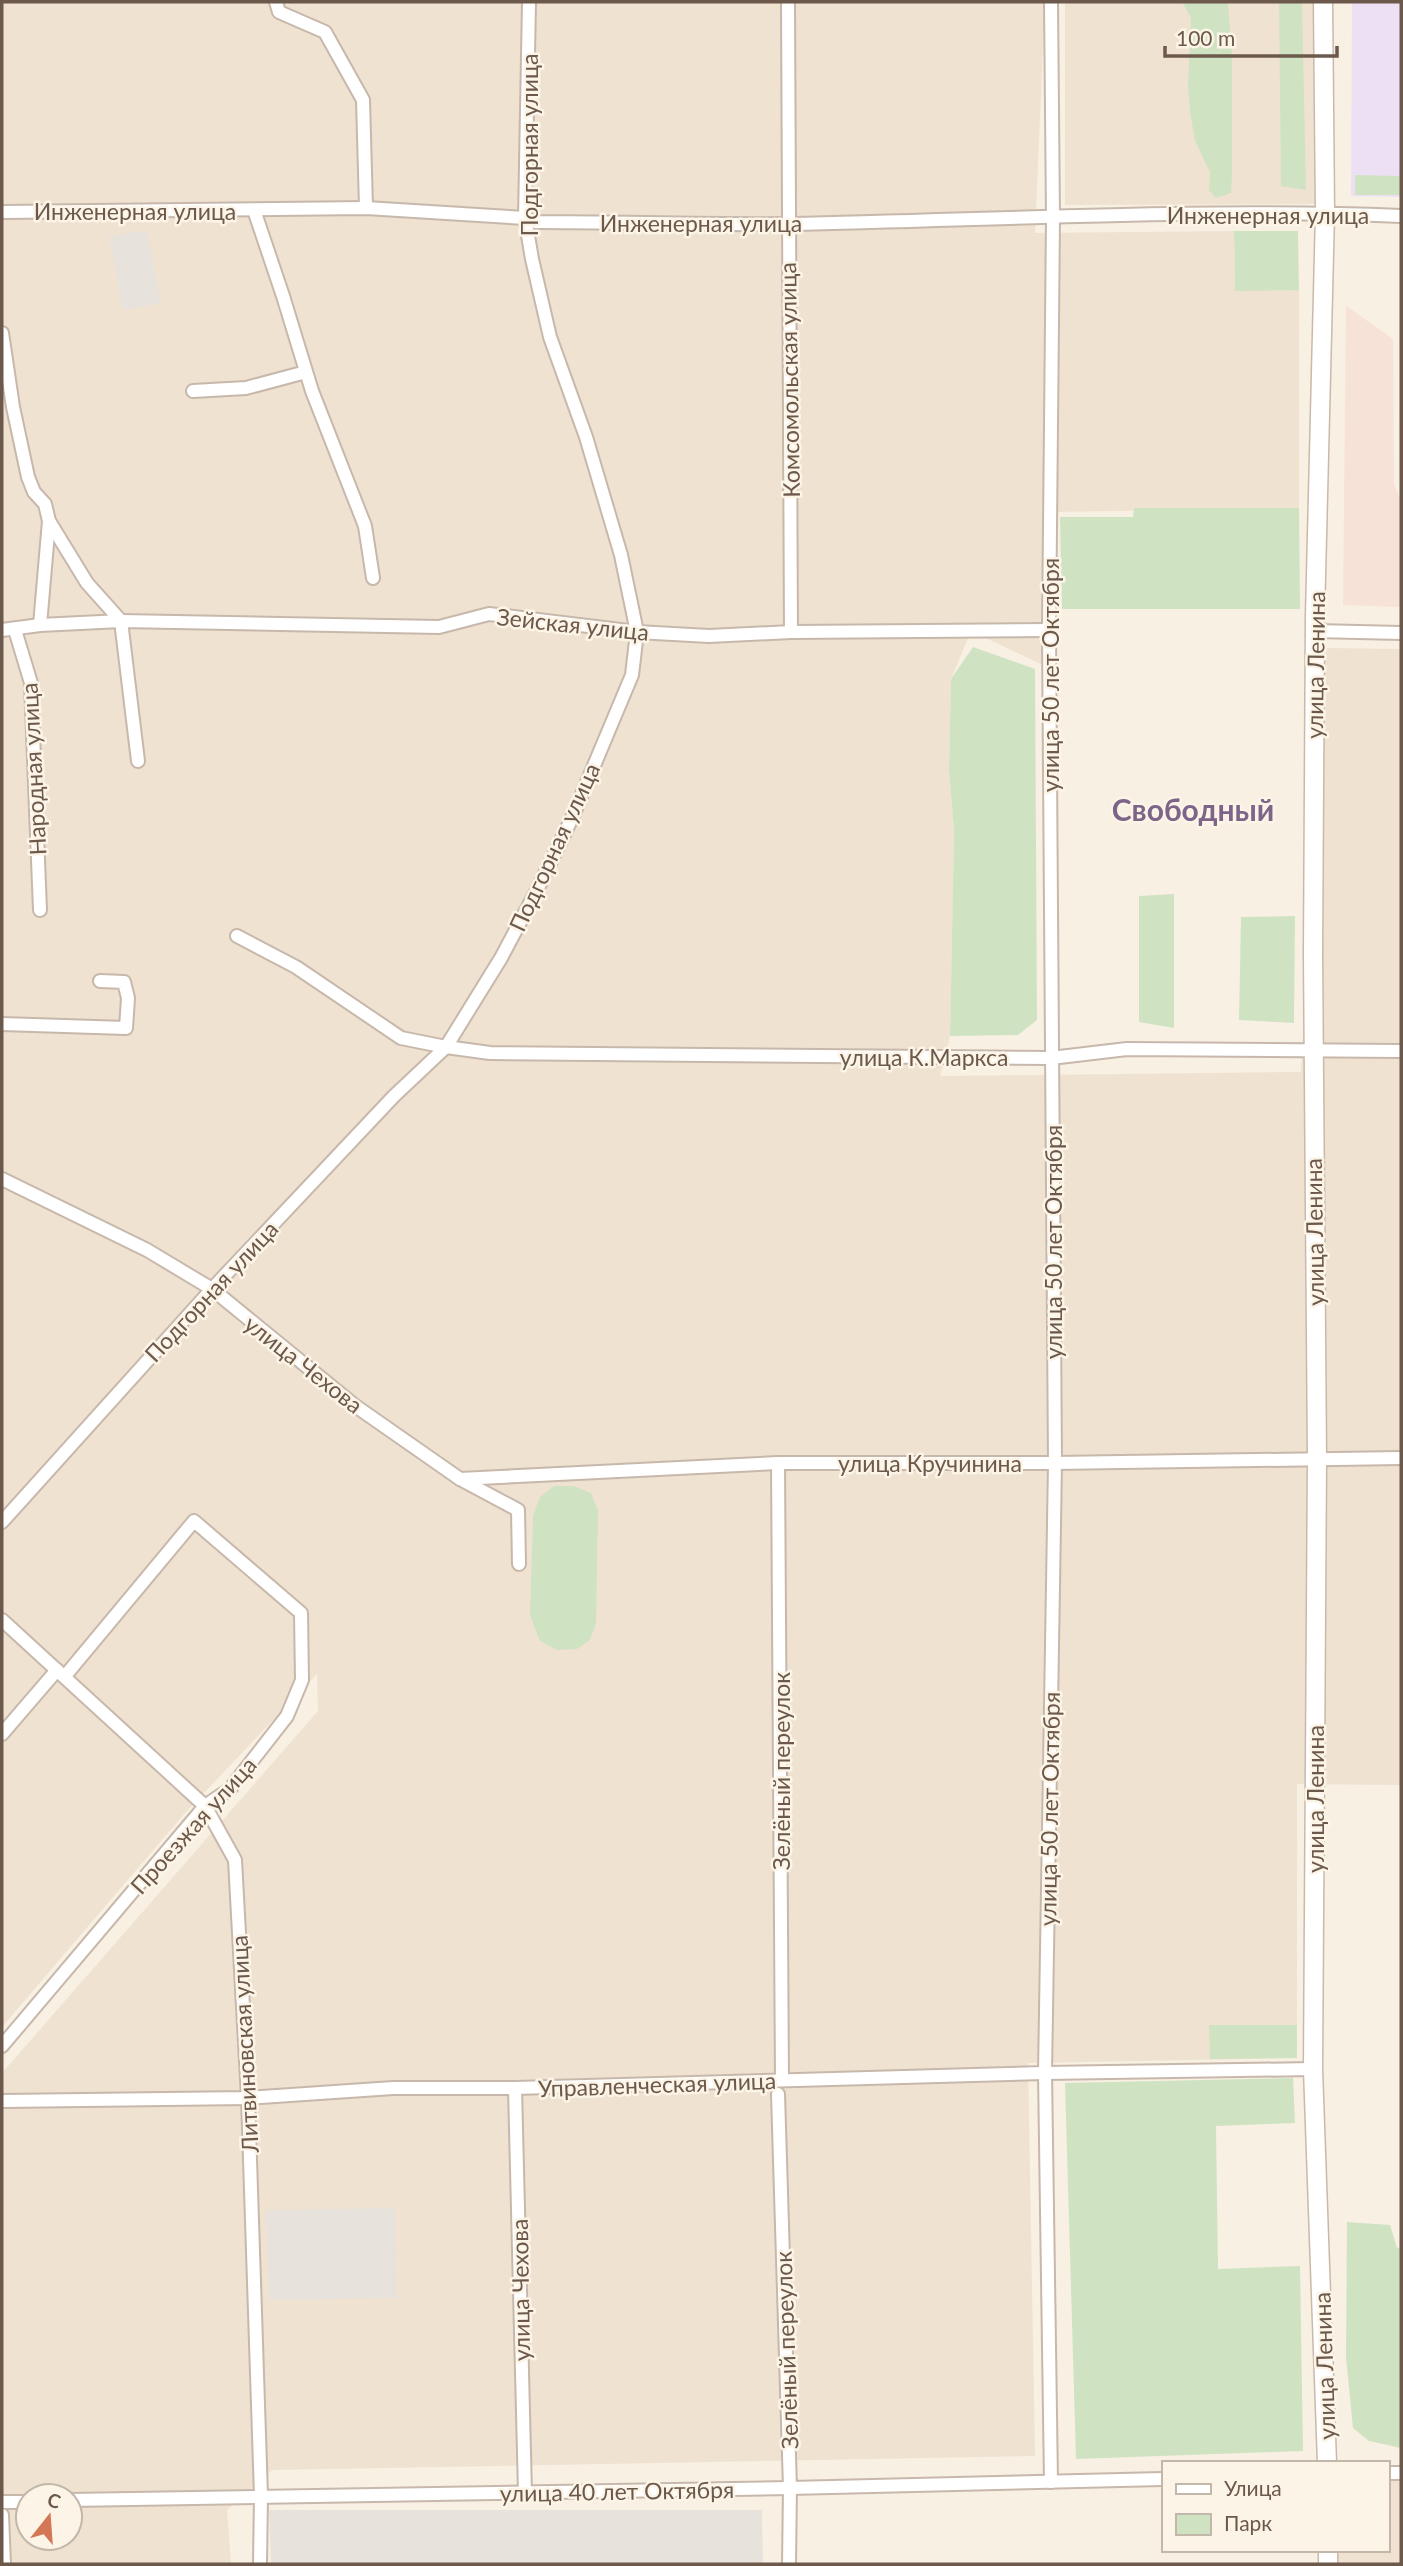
<svg xmlns="http://www.w3.org/2000/svg" width="1403" height="2566" font-family="Lato,sans-serif">
	<rect width="100%" height="100%" fill="#f8f0e2"/>
	<g fill="#efe2d1" fill-rule="evenodd">
		<path d="M2,2H1045L1035,233L1234,231L1235,290H1299V508L1051,512L1049,668L971,631L951,679L949,769L954,831L950,1036L940,1076L1301,1072L1325,648L1401,649V1785L1297,1784V2058L1028,2063L1035,2456L272,2470L227,2510L231,2564H2V2073L318,1711L317,1674L185,1813L2,2027ZM28,2496H70V2538H28Z"/>
		<polygon points="1065,2 1318,2 1315,204 1065,205"/>
		<polygon points="1387,2479 1401,2479 1401,2564 1338,2564 1338,2550 1387,2550"/>
	</g>
	<polygon fill="#f7e2d7" points="1346,306 1393,339 1394,484 1401,501 1401,607 1343,605"/>
	<g fill="#e8e2dc">
		<polygon points="147,230 161,303 123,310 109,237"/>
		<polygon points="395,2208 397,2298 269,2300 266,2210"/>
		<polygon points="269,2510 762,2510 763,2564 271,2564"/>
	</g>
	<polygon fill="#eddff4" points="1352,2 1401,2 1401,197 1351,196"/>
	<g fill="#cfe3c3">
		<polygon points="1182,2 1228,3 1232,56 1232,177 1231,193 1216,198 1209,190 1210,172 1195,141 1190,112 1188,86 1191,18"/>
		<polygon points="1279,2 1302,2 1306,190 1281,186"/>
		<polygon points="1355,175 1401,176 1401,195 1355,195"/>
		<polygon points="1234,231 1298,231 1299,290 1235,291"/>
		<polygon points="1134,508 1299,508 1300,609 1062,609 1060,517 1133,517"/>
		<polygon points="973,647 1035,669 1037,1020 1018,1035 950,1036 954,831 949,769 951,679"/>
		<polygon points="1174,894 1174,1028 1139,1022 1139,896"/>
		<polygon points="1295,916 1294,1023 1239,1020 1241,917"/>
		<polygon points="554,1486 574,1486 591,1493 598,1511 596,1623 590,1640 577,1649 557,1650 540,1641 534,1626 530,1615 533,1516 540,1497"/>
		<polygon points="1209,2025 1297,2025 1297,2058 1210,2059"/>
		<polygon points="1293,2078 1295,2123 1216,2126 1218,2269 1300,2266 1303,2451 1076,2459 1065,2083"/>
		<polygon points="1347,2222 1390,2225 1397,2248 1401,2247 1401,2448 1369,2441 1353,2428 1346,2357"/>
	</g>
	<g fill="none" stroke-linecap="round" stroke-linejoin="round">
		<g stroke="#c7b8ab" stroke-width="16">
			<g id="minor">
				<polyline points="276,2 279,12 325,32 363,100 366,208"/>
				<polyline points="788,2 791,632"/>
				<polyline points="254,210 283,296 312,391 365,526 373,578"/>
				<path d="M2,212L366,208L525,218L536,222C621,222 706,225 791,224C994,220 1198,208 1401,216"/>
				<polyline points="2,333 13,407 28,477 34,492 45,504 49,521 87,583 121,621 138,761"/>
				<polyline points="193,391 246,388 306,372"/>
				<polyline points="40,625 49,521"/>
				<polyline points="2,630 40,625 121,621 439,627 489,614 637,632 709,636 791,632 1049,630"/>
				<polyline points="15,630 31,683 40,910"/>
				<polyline points="1315,631 1401,633"/>
				<polyline points="237,936 296,967 401,1038 446,1047 490,1053 1051,1058 1127,1049 1401,1051"/>
				<polyline points="2,1024 126,1028 128,998 124,982 100,981"/>
				<polyline points="2,1179 147,1250 212,1289 354,1405 460,1479 518,1510 519,1564"/>
				<polyline points="778,1463 782,2080"/>
				<polyline points="460,1479 778,1463 1055,1463 1401,1458"/>
				<polyline points="2,1522 212,1289 394,1096 446,1047 501,958 536,892 572,818 632,675 637,632 621,555 586,437 550,337 532,259 525,218 529,2"/>
				<polyline points="2,1620 205,1806 235,1860 248,2098 261,2496 260,2564"/>
				<polyline points="2,1734 57,1670"/>
				<polyline points="2,2046 205,1806 230,1789 287,1716 302,1680 301,1613 194,1521 65,1676"/>
				<polyline points="515,2088 525,2493"/>
				<polyline points="778,2094 790,2488 789,2564"/>
				<polyline points="2,2101 248,2098 393,2088 515,2088 1045,2073 1313,2069"/>
				<polyline points="1387,2473 1401,2473"/>
				<polyline points="1051,2482 1045,2073 1055,1463 1049,630 1053,218 1051,2"/>
				<polyline points="70,2500 790,2488 1163,2479"/>
				<polyline points="2,2502 28,2502"/>
				<polyline points="2,2515 4,2564"/>
			</g>
		</g>
		<g stroke="#cab9a9" stroke-width="21">
			<g id="secondary">
				<polyline points="1323,2 1325,213 1315,616 1313,954 1317,1459 1313,2069 1327,2463"/>
				<polyline points="1328,2550 1328,2564"/>
			</g>
		</g>
		<use href="#minor" stroke="#fff" stroke-width="12"/>
		<use href="#secondary" stroke="#fff" stroke-width="18"/>
	</g>
	<g text-anchor="middle" dominant-baseline="central" stroke-width="5" stroke-linejoin="round" paint-order="stroke">
		<g font-size="23" fill="#6c594c" stroke="#fcf5e7">
			<text transform="translate(529 145) rotate(-90)">Подгорная улица</text>
			<text x="135" y="211">Инженерная улица</text>
			<text x="1268" y="215">Инженерная улица</text>
			<text x="701" y="223">Инженерная улица</text>
			<text transform="translate(789 380) rotate(-91)">Комсомольская улица</text>
			<text transform="translate(573 624) rotate(6)">Зейская улица</text>
			<text transform="translate(1315 665) rotate(-89)">улица Ленина</text>
			<text transform="translate(1050 675) rotate(-90)">улица 50 лет Октября</text>
			<text transform="translate(33 769) rotate(-93)">Народная улица</text>
			<text transform="translate(554 847) rotate(-65)">Подгорная улица</text>
			<text x="924" y="1057">улица К.Маркса</text>
			<text transform="translate(1314 1232) rotate(-91)">улица Ленина</text>
			<text transform="translate(1053 1242) rotate(-90)">улица 50 лет Октября</text>
			<text transform="translate(211 1291) rotate(-47)">Подгорная улица</text>
			<text transform="translate(304 1364) rotate(38)">улица Чехова</text>
			<text x="930" y="1463">улица Кручинина</text>
			<text transform="translate(781 1771) rotate(-90)">Зелёный переулок</text>
			<text transform="translate(1315 1799) rotate(-90)">улица Ленина</text>
			<text transform="translate(1049 1809) rotate(-89)">улица 50 лет Октября</text>
			<text transform="translate(193 1825) rotate(-48)">Проезжая улица</text>
			<text transform="translate(244 2044) rotate(-93)">Литвиновская улица</text>
			<text transform="translate(657 2084) rotate(-2)">Управленческая улица</text>
			<text transform="translate(520 2290) rotate(-91)">улица Чехова</text>
			<text transform="translate(786 2350) rotate(-92)">Зелёный переулок</text>
			<text transform="translate(1324 2366) rotate(-92)">улица Ленина</text>
			<text transform="translate(617 2491) rotate(-1)">улица 40 лет Октября</text>
		</g>
		<g font-size="30" font-weight="bold" fill="#7d6489" stroke="#fcf5e7">
			<text x="1193" y="809">Свободный</text>
		</g>
	</g>
	<rect width="1403" height="2566" fill="none" stroke="#6c594c" stroke-width="7"/>
	<rect x="1162" y="2461" width="228" height="91" fill="#fcf5e7" stroke="#c2b7a9" stroke-width="2"/>
	<rect x="1176" y="2484" width="35" height="10" fill="#ffffff" stroke="#c2b7a9" stroke-width="2"/>
	<text x="1224" y="2496" font-size="21" fill="#6c594c">Улица</text>
	<rect x="1176" y="2514" width="35" height="21" fill="#cfe3c3" stroke="#c2b7a9" stroke-width="2"/>
	<text x="1224" y="2531" font-size="21" fill="#6c594c">Парк</text>
	<g transform="translate(49 2517) rotate(17)"><circle r="33" fill="#fcf5e7" stroke="#c2b7a9" stroke-width="2"/>
	<path d="M0-5L12 26L0 18L-12 26Z" fill="#d37756"/>
	<text y="-10" font-size="19" font-weight="bold" text-anchor="middle" fill="#6c594c">С</text>
	</g>
	<path d="M1165 46v10h172v-10" fill="none" stroke="#6c594c" stroke-width="3.5"/>
	<text x="1176" y="46" font-size="21" fill="#6c594c" stroke="#fcf5e7" stroke-width="5" paint-order="stroke">100 m</text>
</svg>
